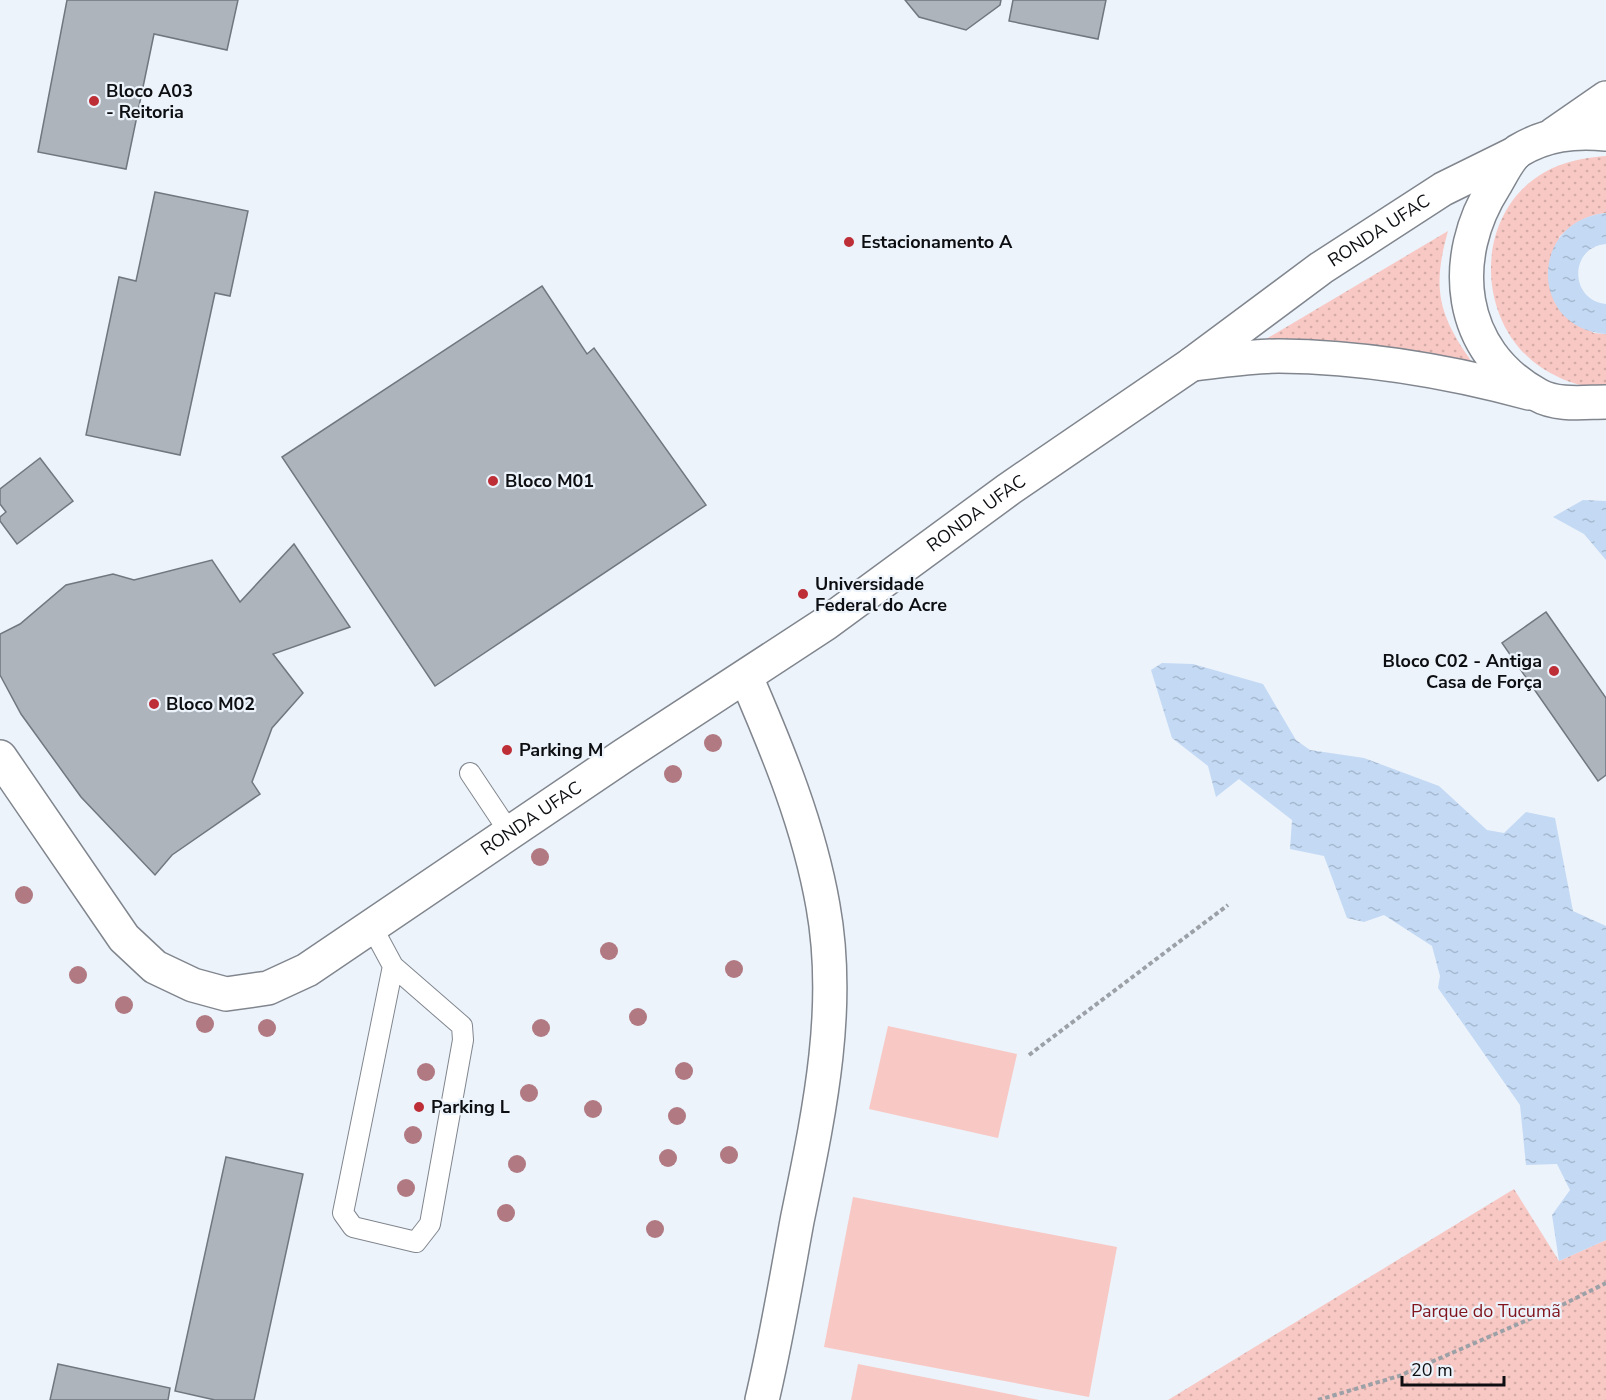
<svg xmlns="http://www.w3.org/2000/svg" width="1606" height="1400" font-family="'Nunito Sans',sans-serif">
	<defs>
		<pattern id="park-dots" width="8" height="8" patternUnits="userSpaceOnUse" patternTransform="scale(1.5)"><rect width="8" height="8" fill="#f8c8c4"/><path d="M2 2h.1M6 6h.1" fill="none" stroke="#d3aba7" stroke-width="1.8" stroke-linecap="round"/></pattern>
		<pattern id="water-ripples" width="26" height="14" patternUnits="userSpaceOnUse" patternTransform="scale(1.5)"><rect width="26" height="14" fill="#c3d9f4"/><path d="M2 4q2-2 4 0t4 0M15 11q2-2 4 0t4 0" fill="none" stroke="#a6b9d0"/></pattern>
	</defs>
	<rect width="100%" height="100%" fill="#ecf3fb"/>
	<g fill="#f8c8c4">
		<polygon points="888,1026 1017,1054 998,1138 869,1109"/>
		<polygon points="853,1197 1117,1247 1089,1397 824,1347"/>
		<polygon points="858,1364 1039,1400 851,1400"/>
	</g>
	<g fill="url(#park-dots)">
		<path d="M1606,156V213C1586,215 1574,223 1559,237L1593,333L1606,334V387C1583,389 1561,380 1542,368C1475,324 1472,213 1545,172C1564,161 1584,158 1606,156Z"/>
		<path d="M1448,231C1432,288 1438,314 1472,362L1307,340L1266,339Z"/>
		<polygon points="1514,1189 1559,1261 1606,1240 1606,1400 1168,1400"/>
	</g>
	<g fill="url(#water-ripples)">
		<path d="M1606,213V244C1569,247 1569,300 1606,304V334C1529,329 1528,221 1606,213Z"/>
		<polygon points="1583,500 1606,501 1606,560 1584,534 1553,517"/>
		<polygon points="1162,663 1193,664 1263,684 1296,740 1310,750 1364,758 1439,786 1487,830 1504,833 1526,812 1555,818 1573,911 1606,926 1606,1240 1559,1261 1552,1215 1570,1190 1557,1164 1526,1165 1520,1105 1438,988 1440,976 1432,946 1384,915 1364,922 1347,918 1324,856 1290,849 1292,820 1239,779 1216,797 1208,766 1172,738 1151,670"/>
	</g>
	<g fill="#aeb4bc" stroke="#71777e" stroke-width="1.5">
		<polygon points="67,0 238,0 227,50 154,34 126,169 38,152"/>
		<polygon points="905,0 1001,0 1000,5 966,30 919,17"/>
		<polygon points="1013,0 1106,0 1098,39 1009,21"/>
		<polygon points="155,192 248,211 230,296 215,293 180,455 86,435 119,277 136,281"/>
		<polygon points="542,286 587,354 594,348 706,505 435,686 282,457"/>
		<polygon points="40,458 73,501 17,544 0,521 0,517 6,512 0,504 0,489"/>
		<polygon points="294,544 350,627 273,654 303,693 272,728 252,782 260,794 172,855 155,875 81,797 21,714 0,675 0,634 20,624 66,585 113,574 134,580 212,560 240,602"/>
		<polygon points="1546,612 1606,698 1606,775 1598,781 1502,643"/>
		<polygon points="226,1157 303,1174 254,1400 215,1400 175,1391"/>
		<polygon points="58,1364 170,1388 168,1400 50,1400"/>
	</g>
	<g fill="none" stroke-linecap="round" stroke-linejoin="round">
		<g stroke="#81868e" stroke-width="22">
			<g id="service">
				<polyline points="470,773 510,833"/>
				<polyline points="372,927 393,966 462,1026 463,1040 430,1224 416,1242 353,1227 343,1213 393,966"/>
			</g>
		</g>
		<g stroke="#81868e" stroke-width="36">
			<g id="minor">
				<polyline points="1554,134 1606,98"/>
				<path d="M1606,134C1574,131 1546,134 1518,151C1509,158 1501,175 1495,185C1448,258 1457,351 1538,395C1557,406 1585,402 1606,402"/>
				<path d="M1192,364C1221,361 1250,356 1279,356C1363,357 1448,371 1529,393"/>
				<path d="M746,677C778,751 809,826 823,906C842,1011 818,1118 797,1221C786,1281 776,1341 762,1400"/>
				<path id="s1" d="M0,757L124,938L155,967L193,985L226,994L268,988L307,970L623,756L825,624L1009,489L1192,364L1321,268L1443,189L1516,153"/>
			</g>
		</g>
		<g stroke="#9ca1a8" stroke-width="4" stroke-dasharray="4.5 3" stroke-linecap="butt">
			<polyline points="1029,1055 1228,905"/>
			<polyline points="1318,1400 1399,1376 1564,1304 1606,1283"/>
		</g>
		<use href="#service" stroke="#fff" stroke-width="20"/>
		<use href="#minor" stroke="#fff" stroke-width="33"/>
	</g>
	<g fill="#b17981">
		<circle cx="713" cy="743" r="9"/>
		<circle cx="673" cy="774" r="9"/>
		<circle cx="540" cy="857" r="9"/>
		<circle cx="24" cy="895" r="9"/>
		<circle cx="609" cy="951" r="9"/>
		<circle cx="734" cy="969" r="9"/>
		<circle cx="78" cy="975" r="9"/>
		<circle cx="124" cy="1005" r="9"/>
		<circle cx="638" cy="1017" r="9"/>
		<circle cx="205" cy="1024" r="9"/>
		<circle cx="267" cy="1028" r="9"/>
		<circle cx="541" cy="1028" r="9"/>
		<circle cx="684" cy="1071" r="9"/>
		<circle cx="426" cy="1072" r="9"/>
		<circle cx="529" cy="1093" r="9"/>
		<circle cx="593" cy="1109" r="9"/>
		<circle cx="677" cy="1116" r="9"/>
		<circle cx="413" cy="1135" r="9"/>
		<circle cx="729" cy="1155" r="9"/>
		<circle cx="668" cy="1158" r="9"/>
		<circle cx="517" cy="1164" r="9"/>
		<circle cx="406" cy="1188" r="9"/>
		<circle cx="506" cy="1213" r="9"/>
		<circle cx="655" cy="1229" r="9"/>
	</g>
	<g fill="#be2e37" stroke="#ecf3fb" stroke-width="2">
		<circle cx="94" cy="101" r="6"/>
		<circle cx="849" cy="242" r="6"/>
		<circle cx="493" cy="481" r="6"/>
		<circle cx="803" cy="594" r="6"/>
		<circle cx="1554" cy="671" r="6"/>
		<circle cx="154" cy="704" r="6"/>
		<circle cx="507" cy="750" r="6"/>
		<circle cx="419" cy="1107" r="6"/>
	</g>
	<g text-anchor="middle" dominant-baseline="central" stroke-width="4.5" stroke-linejoin="round" paint-order="stroke">
		<g font-size="18" font-weight="bold" fill="#0c0e11" stroke="#ecf3fb" text-anchor="start">
			<text x="106" y="91">Bloco A03<tspan x="106" dy="21">- Reitoria</tspan></text>
			<text x="861" y="242">Estacionamento A</text>
			<text x="505" y="481">Bloco M01</text>
			<text x="815" y="584">Universidade<tspan x="815" dy="21">Federal do Acre</tspan></text>
			<text x="1542" y="661" text-anchor="end">Bloco C02 - Antiga<tspan x="1542" dy="21">Casa de Força</tspan></text>
			<text x="166" y="704">Bloco M02</text>
			<text x="519" y="750">Parking M</text>
			<text x="431" y="1107">Parking L</text>
		</g>
		<g font-size="18" fill="#0c0e11" stroke="#ecf3fb">
			<text stroke="none"><textPath href="#s1" startOffset="1726">RONDA UFAC</textPath></text>
			<text stroke="none"><textPath href="#s1" startOffset="1234">RONDA UFAC</textPath></text>
			<text stroke="none"><textPath href="#s1" startOffset="694">RONDA UFAC</textPath></text>
		</g>
		<g font-size="18" fill="#81151e" stroke="#ecf3fb">
			<text x="1486" y="1311">Parque do Tucumã</text>
		</g>
	</g>
	<path d="M1402 1376v9h102v-9" fill="none" stroke="#0c0e11" stroke-width="3"/>
	<text x="1411" y="1376" font-size="18" fill="#0c0e11" stroke="#ecf3fb" stroke-width="4.5" paint-order="stroke">20 m</text>
</svg>
